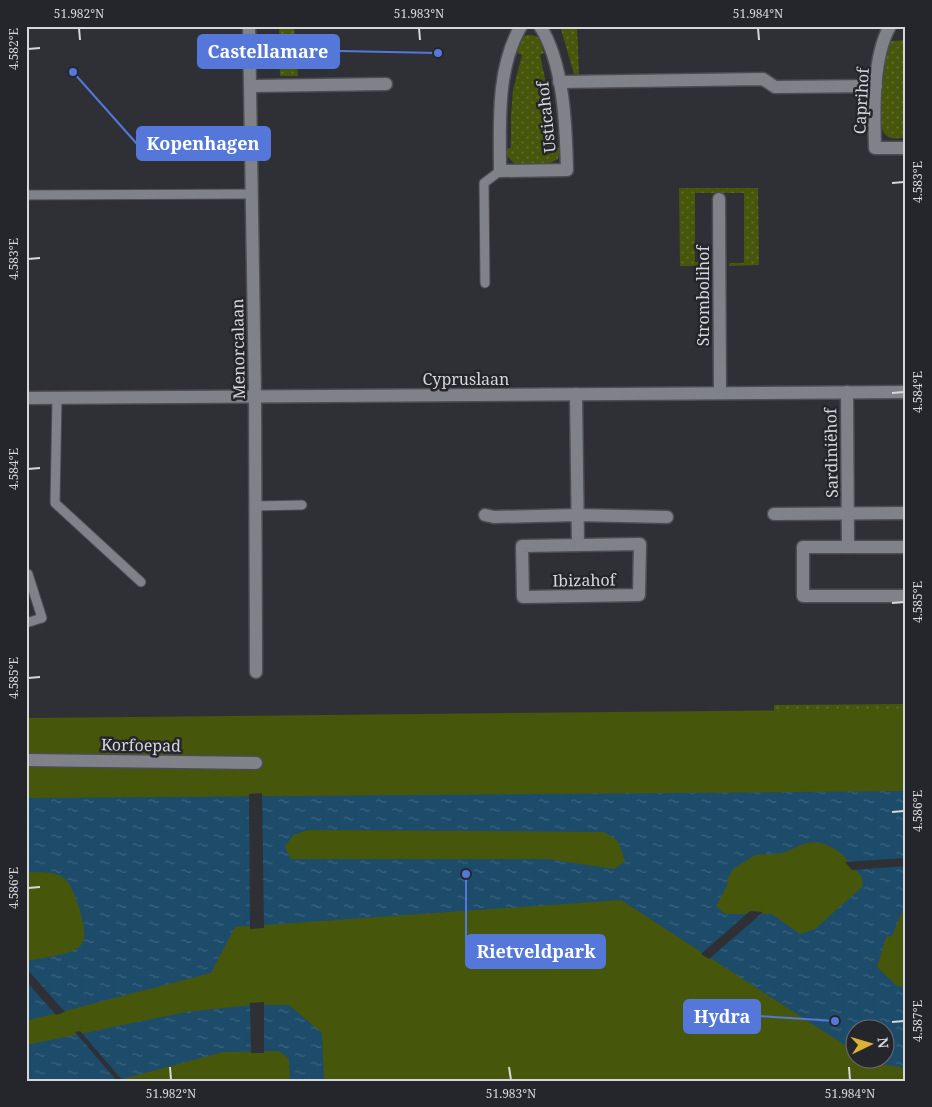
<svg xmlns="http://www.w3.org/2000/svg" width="932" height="1107" font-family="'Noto Serif',serif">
	<defs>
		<pattern id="grass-dots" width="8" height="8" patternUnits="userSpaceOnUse" patternTransform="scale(1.25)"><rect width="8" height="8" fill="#46560b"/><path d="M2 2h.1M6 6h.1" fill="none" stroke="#606e2e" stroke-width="1.8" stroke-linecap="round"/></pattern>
		<pattern id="water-ripples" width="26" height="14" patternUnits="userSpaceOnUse" patternTransform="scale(1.25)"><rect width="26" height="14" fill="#1d4b6a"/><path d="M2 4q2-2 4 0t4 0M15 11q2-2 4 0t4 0" fill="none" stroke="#3d647f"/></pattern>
	</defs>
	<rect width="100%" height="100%" fill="#2e3035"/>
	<g fill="url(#grass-dots)">
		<polygon points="279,26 294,26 298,76 280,76"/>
		<polygon points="560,26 577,26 579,74 574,74"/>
		<path d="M526,35C542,35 540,40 544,53L540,55L549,97L555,147L560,148L558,159L546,165L515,164L507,156L506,149L511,148V116L513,90L522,55L517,53L521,38Z"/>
		<path d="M906,40V138C899,138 892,140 887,136C871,123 884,62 889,44L891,41Z"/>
		<polygon points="679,188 758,188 759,265 729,266 729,263 744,263 744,193 695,193 695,262 711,262 711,266 680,266"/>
		<polygon points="906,704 906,736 774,741 774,705"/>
	</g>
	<path fill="#46560b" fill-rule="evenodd" d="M906,709V1081H26V718ZM854,1030H884V1060H854Z"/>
	<g fill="url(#water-ripples)" fill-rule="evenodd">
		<path d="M906,791V903L892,936L886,937L877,967L897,986L906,987V1068L880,1064L869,1060H884V1030H854V1051L621,900L235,927L211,973L26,1021V961C40,958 69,955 79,947C82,944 84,941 84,937C86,925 74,886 64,878C54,870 38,873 26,872V798ZM308,830L604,832L618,841L625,861L614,869L548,859H291L285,847L293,835ZM816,842C839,846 848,861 862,877L863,883L862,887L815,929L800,934L772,914H725L716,906L727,886L728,878L733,869L755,855L783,853L806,843Z"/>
		<polygon points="251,1005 289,1005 322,1033 324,1081 290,1081 289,1059 279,1051 223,1052 115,1081 26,1081 26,1045 186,1012"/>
	</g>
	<g fill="#2e3035">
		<polygon points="262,793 264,928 250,929 249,794"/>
		<polygon points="906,858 906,866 852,870 845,862"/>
		<polygon points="750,911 763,912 709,959 701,954"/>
		<polygon points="26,968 65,1012 56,1015 26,981"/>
		<polygon points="264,1002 264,1053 251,1053 250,1003"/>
		<polygon points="80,1031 123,1081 124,1081 117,1081 75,1032"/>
	</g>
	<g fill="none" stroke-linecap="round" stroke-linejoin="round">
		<g stroke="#4b4d52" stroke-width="11">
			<g id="service">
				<polyline points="26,195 252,194"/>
				<polyline points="485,283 484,183 500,171"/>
				<polyline points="57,398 55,503 141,582"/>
				<polyline points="255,506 302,505"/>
				<polyline points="26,623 42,618 28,574"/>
			</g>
		</g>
		<g stroke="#4b4d52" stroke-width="15">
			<polyline id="pedestrian" points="26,760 256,763"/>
		</g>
		<g stroke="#4b4d52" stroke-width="15">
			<g id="minor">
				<polyline points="249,26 255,396 256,672"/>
				<path d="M521,26C496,69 500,123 500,171L567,170C566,127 564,63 540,26"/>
				<path d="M890,26C872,58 874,113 875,148H906"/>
				<polyline points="559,82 763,79 775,87 876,86"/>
				<polyline points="250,86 386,84"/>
				<polyline points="719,199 720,392"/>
				<polyline points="847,392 848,547"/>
				<polyline points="576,394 578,545"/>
				<polyline points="26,398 906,392"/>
				<polyline points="774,514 906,513"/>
				<polyline points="485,515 494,517 577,515 667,517"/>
				<polygon points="640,544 639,595 523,597 522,546"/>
				<polyline points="906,547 803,547 803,596 906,596"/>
			</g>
		</g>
		<use href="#service" stroke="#7f8288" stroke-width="9"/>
		<use href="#pedestrian" stroke="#7f8288" stroke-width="12"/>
		<use href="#minor" stroke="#7f8288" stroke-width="12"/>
	</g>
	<path fill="none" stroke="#d5d7da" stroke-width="2" d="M79,28L80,40M419,28L420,40M758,28L759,40M28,49L40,48M892,183L904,182M28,259L40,258M892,393L904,392M28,469L40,468M892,603L904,602M28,678L40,677M892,812L904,811M28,888L40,887M892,1022L904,1021M170,1067L171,1080M509,1067L511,1080M849,1067L850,1080"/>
	<g text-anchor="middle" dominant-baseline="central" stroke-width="5" stroke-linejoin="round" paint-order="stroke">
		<g font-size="16" fill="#d5d7da" stroke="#24262b">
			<text transform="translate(861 101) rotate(-87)">Caprihof</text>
			<text transform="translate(546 117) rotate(-96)">Usticahof</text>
			<text transform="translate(703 296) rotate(-90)">Strombolihof</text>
			<text transform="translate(238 349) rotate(-91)">Menorcalaan</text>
			<text x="466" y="379">Cypruslaan</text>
			<text transform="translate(831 453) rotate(-91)">Sardiniëhof</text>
			<text transform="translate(584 580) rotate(-1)">Ibizahof</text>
			<text transform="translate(141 745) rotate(1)">Korfoepad</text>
		</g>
	</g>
	<path fill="none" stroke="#5477d9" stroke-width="2" d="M438 53L339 51M73 72L137 144M466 874L466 952M835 1021L760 1016"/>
	<g fill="#5477d9" stroke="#24262b" stroke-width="2">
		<circle cx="438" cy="53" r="5"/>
		<circle cx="73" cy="72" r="5"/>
		<circle cx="466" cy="874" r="5"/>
		<circle cx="835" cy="1021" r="5"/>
	</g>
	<g fill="#5477d9" stroke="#5477d9" stroke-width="2">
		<rect x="198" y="35" width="141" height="33" rx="5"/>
		<rect x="137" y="127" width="133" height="33" rx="5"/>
		<rect x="466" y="935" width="139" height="33" rx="5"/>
		<rect x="684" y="1000" width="76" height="33" rx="5"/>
	</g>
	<g font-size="18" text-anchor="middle" font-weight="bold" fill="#fff">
		<text x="268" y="58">Castellamare</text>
		<text x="203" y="150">Kopenhagen</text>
		<text x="536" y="958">Rietveldpark</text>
		<text x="722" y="1023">Hydra</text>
	</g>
	<rect width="932" height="1107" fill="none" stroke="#24262b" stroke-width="55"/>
	<g transform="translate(870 1044) rotate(85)"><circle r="24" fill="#24262b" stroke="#6b6d71"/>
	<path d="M0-4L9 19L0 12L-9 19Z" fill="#dcb233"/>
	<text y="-8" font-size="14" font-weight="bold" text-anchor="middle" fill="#d5d7da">N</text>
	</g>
	<rect x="28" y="28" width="876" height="1052" fill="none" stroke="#d5d7da" stroke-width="2"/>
	<g font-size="12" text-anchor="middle" fill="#d5d7da">
		<text x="79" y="18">51.982°N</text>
		<text x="419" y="18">51.983°N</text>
		<text x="758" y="18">51.984°N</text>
		<text transform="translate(14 49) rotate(-90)" y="4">4.582°E</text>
		<text transform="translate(918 182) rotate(-90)" y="4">4.583°E</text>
		<text transform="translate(14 259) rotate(-90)" y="4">4.583°E</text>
		<text transform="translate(918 392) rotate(-90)" y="4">4.584°E</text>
		<text transform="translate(14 469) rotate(-90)" y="4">4.584°E</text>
		<text transform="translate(918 602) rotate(-90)" y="4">4.585°E</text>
		<text transform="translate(14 678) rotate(-90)" y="4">4.585°E</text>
		<text transform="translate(918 811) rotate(-90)" y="4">4.586°E</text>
		<text transform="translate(14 888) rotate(-90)" y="4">4.586°E</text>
		<text transform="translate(918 1021) rotate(-90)" y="4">4.587°E</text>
		<text x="171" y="1098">51.982°N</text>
		<text x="511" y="1098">51.983°N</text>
		<text x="850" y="1098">51.984°N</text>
	</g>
</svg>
